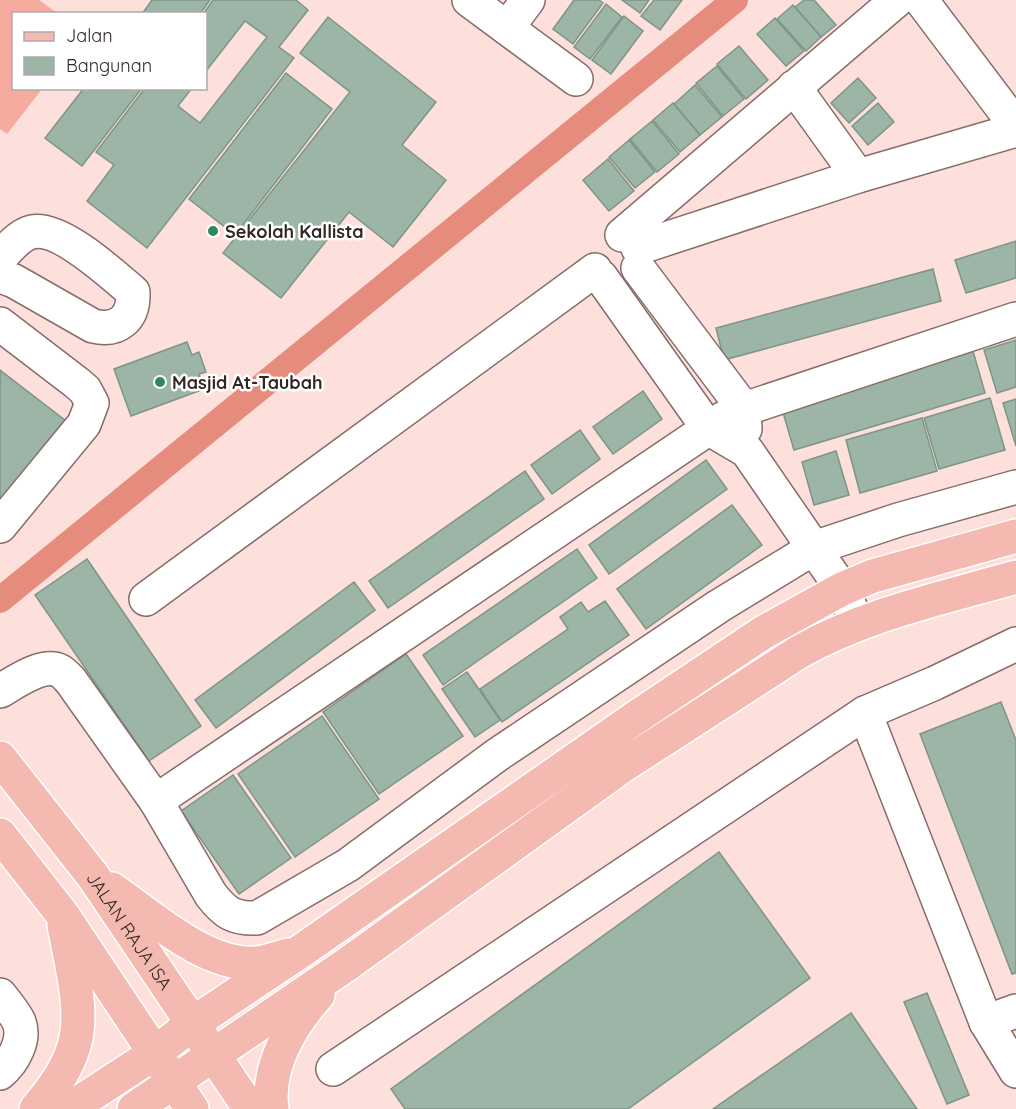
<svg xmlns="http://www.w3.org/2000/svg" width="1016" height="1109" font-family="Quicksand,sans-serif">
	<rect width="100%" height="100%" fill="#fde0db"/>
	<polygon fill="#f5ac9f" points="0,0 39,0 57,13 14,14 14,88 42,89 7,134 0,129"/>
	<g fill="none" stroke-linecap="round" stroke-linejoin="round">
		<polyline stroke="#e58c7d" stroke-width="26" points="0,600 735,0"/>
	</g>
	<g fill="#9db5a7" stroke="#7d9587" stroke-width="1.5">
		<polygon points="152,0 210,0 200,14 142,14"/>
		<polygon points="213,0 296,0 308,10 279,47 294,58 147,248 87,201 114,165 96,152 145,88 192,88 178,106 200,123 267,37 245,21 206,71 206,14 203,14"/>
		<polygon points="574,0 599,0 603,3 573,44 553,29"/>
		<polygon points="622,0 649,0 640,13"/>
		<polygon points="654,0 682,0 660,30 641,16"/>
		<polygon points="804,0 814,0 836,25 821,37 795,7"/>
		<polygon points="606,4 622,17 590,59 574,47"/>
		<polygon points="793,5 821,37 806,51 777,19"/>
		<polygon points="624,16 643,31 611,74 592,60"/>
		<polygon points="328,17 436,102 402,145 446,180 393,247 349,212 281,298 223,253 350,92 300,53"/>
		<polygon points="775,18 804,51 786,66 757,34"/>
		<polygon points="739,46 768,80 746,99 717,64"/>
		<polygon points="717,66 744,99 723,116 696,83"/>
		<polygon points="286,73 332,109 235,235 189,199"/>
		<polygon points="858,78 876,98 849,123 831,103"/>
		<polygon points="695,85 722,117 700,135 674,104"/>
		<polygon points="84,88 142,88 82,166 45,138"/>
		<polygon points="673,103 700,135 680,152 653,120"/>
		<polygon points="878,103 894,122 868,145 852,126"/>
		<polygon points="652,121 679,154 657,172 630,139"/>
		<polygon points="629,140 655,172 635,188 609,157"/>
		<polygon points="608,159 634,191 609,211 583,180"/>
		<polygon points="1016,241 1016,278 966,293 955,260"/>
		<polygon points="933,269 941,301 724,360 716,328"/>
		<polygon points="1016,340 1016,387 997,393 984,350"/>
		<polygon points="187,342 192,355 199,352 206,372 199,374 204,389 131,416 114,369"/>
		<polygon points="973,351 985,393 794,450 782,409"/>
		<polygon points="0,370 66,421 0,505"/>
		<polygon points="643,391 662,419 613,454 593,427"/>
		<polygon points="990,398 1005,450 939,469 924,418"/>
		<polygon points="1016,399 1016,446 1003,403"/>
		<polygon points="922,418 937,471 860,493 846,440"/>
		<polygon points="580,430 600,459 552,494 531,465"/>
		<polygon points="836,451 849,495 814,505 802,462"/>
		<polygon points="706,460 727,489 609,574 589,545"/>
		<polygon points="525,471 544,499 388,608 369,581"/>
		<polygon points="732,505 762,545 646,629 617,589"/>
		<polygon points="577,549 597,578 443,685 423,655"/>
		<polygon points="87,559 201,726 149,761 35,595"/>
		<polygon points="354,582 375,610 216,728 195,700"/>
		<polygon points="605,601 629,635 502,722 480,689 568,629 560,617 581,602 588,612"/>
		<polygon points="406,654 463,736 379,794 323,712"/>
		<polygon points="467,672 500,720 475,737 442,689"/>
		<polygon points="1001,702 1016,740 1016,973 1012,974 920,734"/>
		<polygon points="322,716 379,799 295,857 238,774"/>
		<polygon points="233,775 291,858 239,894 181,811"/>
		<polygon points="719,852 810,978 628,1109 405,1109 391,1089"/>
		<polygon points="927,993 969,1095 947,1104 904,1002"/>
		<polygon points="851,1013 917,1109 713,1109"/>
	</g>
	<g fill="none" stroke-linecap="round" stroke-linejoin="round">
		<g stroke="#866d68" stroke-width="36">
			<g id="minor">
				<polyline points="469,0 576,79"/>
				<polyline points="921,0 1016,126"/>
				<polyline points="507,28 528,0"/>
				<polyline points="794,87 858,176"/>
				<polyline points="622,235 897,0"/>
				<polyline points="638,248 858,176 1016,130"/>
				<path d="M0,258C8,249 19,235 32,232C59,225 113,275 133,292C134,318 119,332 93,326L14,281L0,276"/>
				<polyline points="638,268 744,409 745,429"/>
				<polyline points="601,277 708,428 747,451 842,589 858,624"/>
				<polyline points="0,324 77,383 85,390 92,403 84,424 0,526"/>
				<polyline points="146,599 595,270"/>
				<path d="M0,691C14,683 43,662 60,671C64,673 68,678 71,681L156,801L211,895C225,913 234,919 257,918L348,865L497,755L719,606L814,548L898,520L1016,487"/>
				<polyline points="865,713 935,683 1016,644"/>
				<polyline points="156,801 724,418 744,409 1016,319"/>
				<path d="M0,995C6,1003 15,1013 19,1022C26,1040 13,1062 0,1073"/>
				<polyline points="986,1022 1016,1011"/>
				<polyline points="333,1069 865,713 986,1022 1016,1071"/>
			</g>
		</g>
		<g stroke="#fff" stroke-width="36">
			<g id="major">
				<path id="s1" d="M0,758L93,876L250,1109"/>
				<polyline points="0,835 62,914 192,1109"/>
				<path d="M112,889C150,915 206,967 256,963C267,962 277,958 288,955"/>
				<path d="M36,1109C52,1090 67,1070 74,1046C85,1011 70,960 64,925"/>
				<polyline points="69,1109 155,1053 192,1024 301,951 638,716 764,632 842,589 873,576 1016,536"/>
				<path d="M134,1109L346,965L621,767L799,652C866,614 943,598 1016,577"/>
				<path d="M272,1109C266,1067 291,1025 318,995"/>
			</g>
		</g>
		<use href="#minor" stroke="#fff" stroke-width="33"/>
		<use href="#major" stroke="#f4b9b0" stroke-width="33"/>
	</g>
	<g fill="#2d885e" stroke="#fff" stroke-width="2">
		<circle cx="213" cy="231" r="6"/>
		<circle cx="160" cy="382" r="6"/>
	</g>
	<g text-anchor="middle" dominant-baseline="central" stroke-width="5" stroke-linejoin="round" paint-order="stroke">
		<g font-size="18" font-weight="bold" fill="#312725" stroke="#fff" text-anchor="start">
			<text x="225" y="231">Sekolah Kallista</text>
			<text x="172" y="382">Masjid At-Taubah</text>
		</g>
		<g font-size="18" fill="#312725" stroke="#fff">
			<text stroke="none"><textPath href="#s1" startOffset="216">JALAN RAJA ISA</textPath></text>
		</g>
	</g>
	<rect x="12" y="12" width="195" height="78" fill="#ffffff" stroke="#ada9a8" stroke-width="1.5"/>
	<rect x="24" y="32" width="30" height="9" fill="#f4b9b0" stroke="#ada9a8" stroke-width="1.5"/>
	<text x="66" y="42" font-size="18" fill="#312725">Jalan</text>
	<rect x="24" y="57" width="30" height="18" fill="#9db5a7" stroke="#ada9a8" stroke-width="1.5"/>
	<text x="66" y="72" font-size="18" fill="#312725">Bangunan</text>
</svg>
